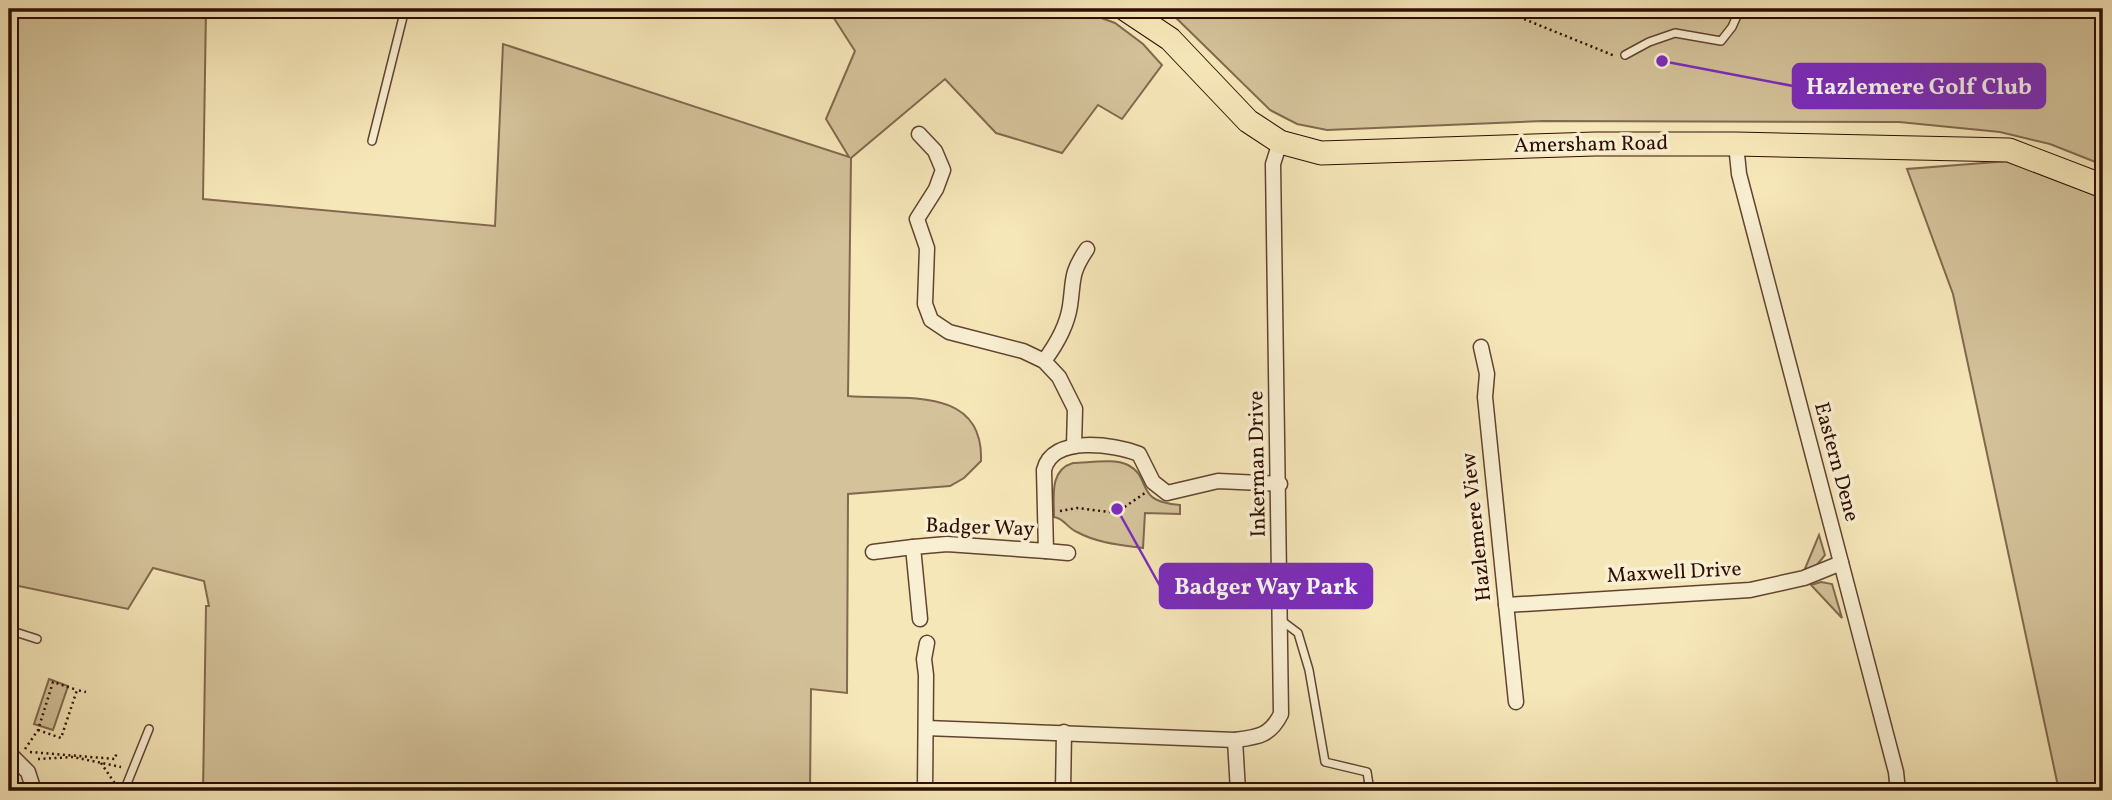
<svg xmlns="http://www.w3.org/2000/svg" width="2112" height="800" font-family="Vollkorn,serif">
	<rect width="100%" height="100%" fill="#f6e7b9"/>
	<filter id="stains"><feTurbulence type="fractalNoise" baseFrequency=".00286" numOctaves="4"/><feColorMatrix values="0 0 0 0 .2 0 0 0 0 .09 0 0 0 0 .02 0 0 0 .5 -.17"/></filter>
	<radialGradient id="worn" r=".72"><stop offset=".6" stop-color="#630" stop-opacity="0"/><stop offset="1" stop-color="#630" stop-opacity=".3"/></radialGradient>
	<g fill="#d4c29a" stroke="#82684e" stroke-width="2">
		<path d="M9,9H206L203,199L495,226L503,44L849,157L826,119L855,51L828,9H1077L1115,23L1143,44L1162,65L1122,119L1098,105L1062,153L996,133L945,79L851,158L848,396C898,401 984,383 981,461L964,478L950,486L848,494L847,693L811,689L810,791H203L206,606H209L204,581L153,568L128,609L9,584Z"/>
		<polygon points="1167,9 2103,9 2103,165 2050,144 2000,132 1899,122 1543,121 1327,130 1297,124 1270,110"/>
		<polygon points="2009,161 2103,198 2103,791 2059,791 1953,294 1907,169"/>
		<path d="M1073,463C1088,463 1114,458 1128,465C1153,478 1133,502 1180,505V514L1145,513L1143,548C1121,545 1097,543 1077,532C1067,528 1064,518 1054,517C1054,497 1049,470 1073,463Z"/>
		<polygon points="1819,535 1825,555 1812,571 1804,571"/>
		<polygon points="1821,582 1832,584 1842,618 1811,585"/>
		<polygon points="49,679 68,686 53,730 34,724"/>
	</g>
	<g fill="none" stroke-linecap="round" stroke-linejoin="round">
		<g stroke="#614430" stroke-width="10">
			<g id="lane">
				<polyline points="1310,9 1391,9"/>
				<polyline points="1496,9 1503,12"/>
				<polyline points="1625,55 1649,42 1675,33 1721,41 1732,27 1740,9"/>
				<polyline points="372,141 405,9"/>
				<polyline points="1282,621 1298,633 1309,670 1325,762 1367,772 1370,791"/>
				<polyline points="9,630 37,639"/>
				<polyline points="124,791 149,729"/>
			</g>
		</g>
		<g stroke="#614430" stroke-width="17">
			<g id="street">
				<polyline points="919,134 935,151 943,170 936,189 917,219 927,248 925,304 931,320 949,332 1023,351 1044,361 1059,377 1075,409 1074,446"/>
				<polyline points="1736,144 1739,174 1896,772 1898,791"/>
				<polyline points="1481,347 1487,374 1485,397 1516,702"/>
				<path d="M1044,361C1056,345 1067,326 1070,306C1074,279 1070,274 1087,249"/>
				<polyline points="1046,551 1068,553"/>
				<polyline points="873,552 913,547"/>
				<polyline points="1506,605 1750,590 1804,578 1841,563"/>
				<path d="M920,619L913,547L947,544L1046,551L1044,470C1052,435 1114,444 1139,454L1153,482L1167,493L1218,481L1280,484"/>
				<path d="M926,728L1235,740C1258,737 1270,736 1281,714L1273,164L1280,142"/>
				<polyline points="1235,740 1238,791"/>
				<polyline points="9,753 28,772 34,791"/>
				<polyline points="925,791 926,675 924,659 927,643"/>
				<polyline points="1063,791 1064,732"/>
			</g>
		</g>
		<g stroke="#2f0e02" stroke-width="25">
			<polyline id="primary" points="1125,9 1170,39 1248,121 1280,142 1321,153 1595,144 1736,144 2009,150 2103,186"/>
		</g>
		<g stroke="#2f0e02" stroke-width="2.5" stroke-dasharray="2 3.5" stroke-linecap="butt">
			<polyline points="1514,15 1615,56"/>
			<polyline points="1060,511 1077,508 1109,512 1123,508 1145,493"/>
			<polyline points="38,730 61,738 77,690 86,692"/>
			<polyline points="25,749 38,730 53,682 77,690"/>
			<polyline points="30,752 115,759 117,751"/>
			<polyline points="38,759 73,757 121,767"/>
			<polyline points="101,763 116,785"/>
		</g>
		<use href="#lane" stroke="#f9efd2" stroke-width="7"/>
		<use href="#street" stroke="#f9efd2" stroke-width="14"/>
		<use href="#primary" stroke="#f6e7b9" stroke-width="23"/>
	</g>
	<g text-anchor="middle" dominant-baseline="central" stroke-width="7" stroke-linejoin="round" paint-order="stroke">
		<g font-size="21" fill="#2f0e02" stroke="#f9efd2">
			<text transform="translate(1591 145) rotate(-1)">Amersham Road</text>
			<text transform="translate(1836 462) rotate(75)">Eastern Dene</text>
			<text transform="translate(1258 464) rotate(-91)">Inkerman Drive</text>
			<text transform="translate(1477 527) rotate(-96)">Hazlemere View</text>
			<text transform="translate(980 528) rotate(2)">Badger Way</text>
			<text transform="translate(1674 573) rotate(-3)">Maxwell Drive</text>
		</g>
	</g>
	<path fill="none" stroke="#7b2cbf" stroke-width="2.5" d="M1662 61L1793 86M1117 509L1160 586"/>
	<g fill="#7b2cbf" stroke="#f9efd2" stroke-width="2.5">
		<circle cx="1662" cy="61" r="7"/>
		<circle cx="1117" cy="509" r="7"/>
	</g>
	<g fill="#7b2cbf" stroke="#7b2cbf" stroke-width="2.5">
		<rect x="1793" y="64" width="252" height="44" rx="7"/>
		<rect x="1160" y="564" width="212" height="44" rx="7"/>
	</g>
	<g font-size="23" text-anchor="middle" font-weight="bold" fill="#fff">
		<text x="1919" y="94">Hazlemere Golf Club</text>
		<text x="1266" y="594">Badger Way Park</text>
	</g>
	<rect width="2112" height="800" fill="none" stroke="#f6e7b9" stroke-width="35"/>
	<rect x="10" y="10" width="2091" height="779" fill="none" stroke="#2f0e02" stroke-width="3.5"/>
	<rect x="18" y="18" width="2077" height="765" fill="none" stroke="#2f0e02" stroke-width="2"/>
	<rect width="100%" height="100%" filter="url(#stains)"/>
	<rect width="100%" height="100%" fill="url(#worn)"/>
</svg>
